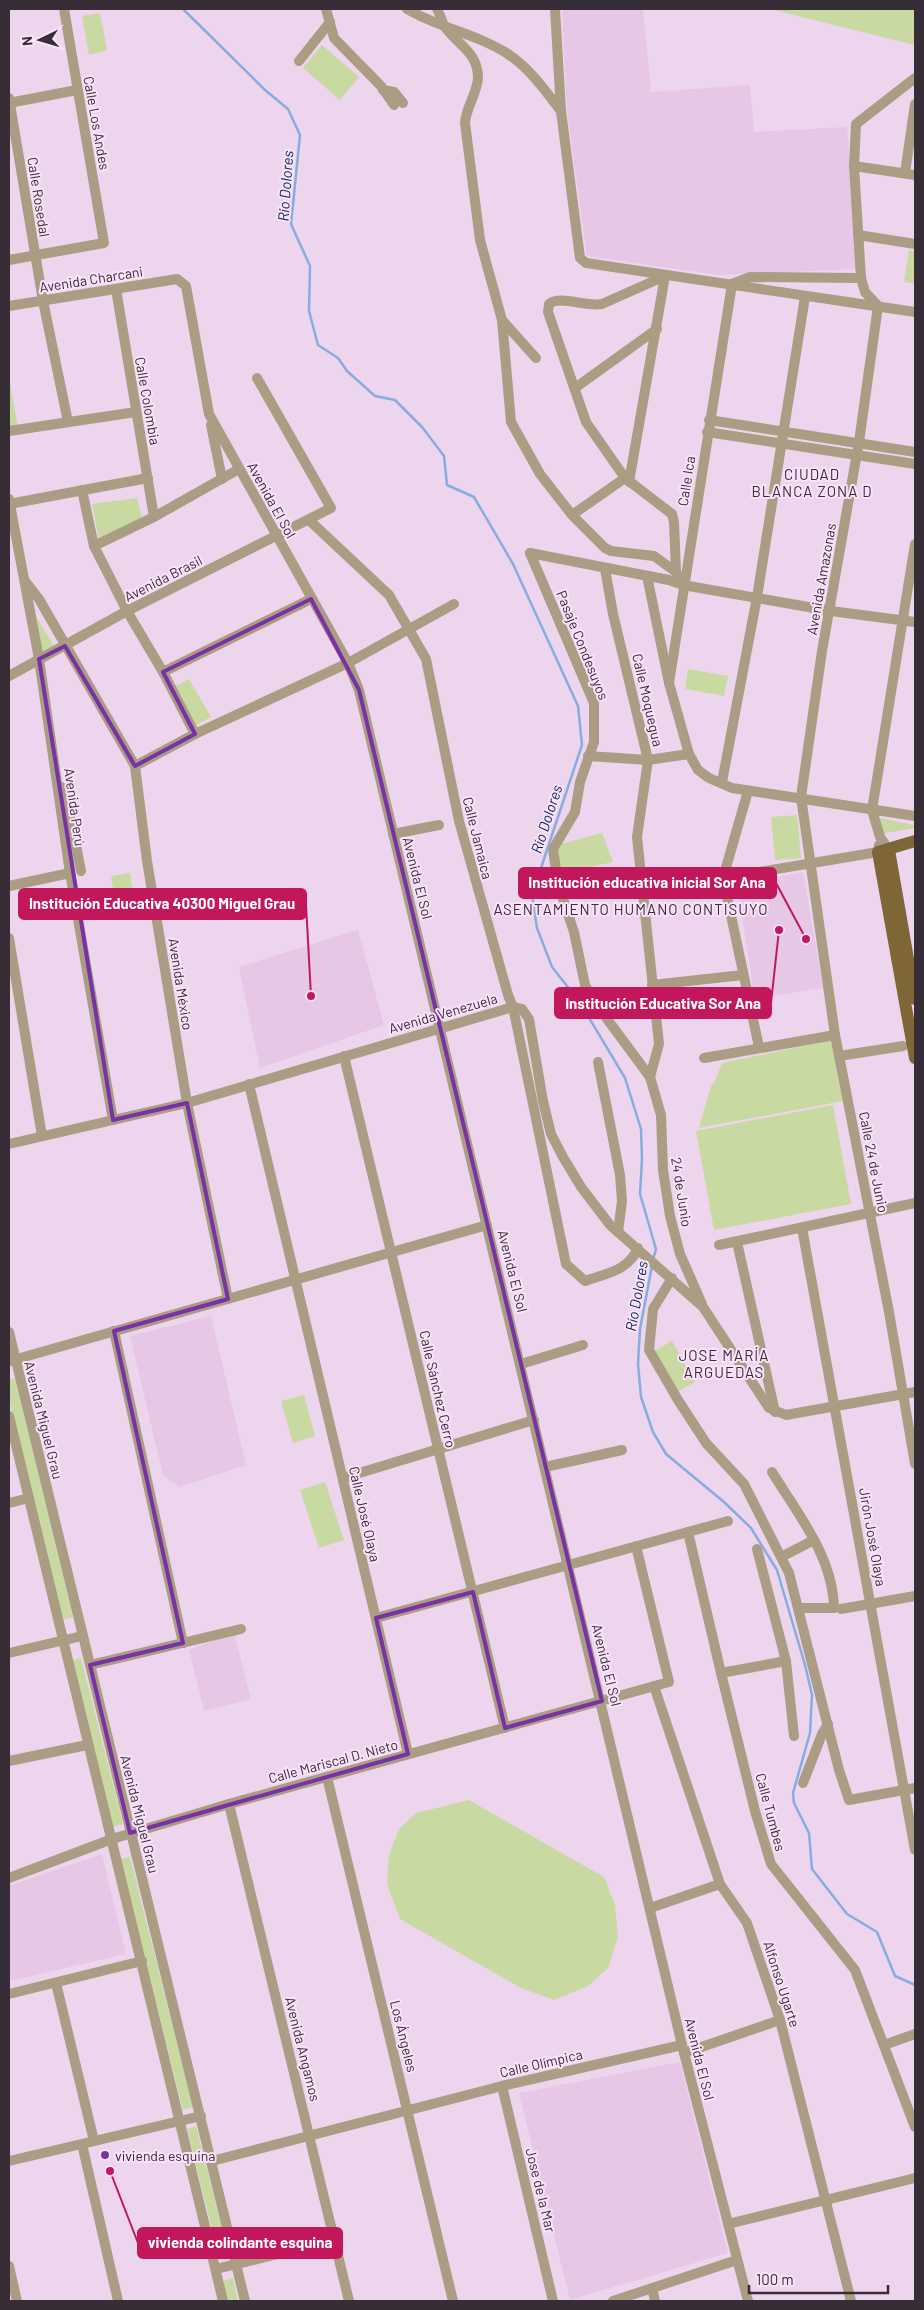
<svg xmlns="http://www.w3.org/2000/svg" width="924" height="2310" font-family="Barlow,sans-serif">
	<rect width="100%" height="100%" fill="#eed5ee"/>
	<g fill="#e6c7e5">
		<polygon points="562,9 643,9 651,92 750,85 754,132 847,127 858,269 719,275 587,256 567,112"/>
		<polygon points="803,872 823,988 755,999 739,896 733,897 731,886"/>
		<polygon points="358,930 384,1025 260,1068 239,967"/>
		<polygon points="211,1316 246,1465 180,1487 163,1475 130,1336"/>
		<polygon points="234,1633 251,1699 204,1711 189,1650"/>
		<polygon points="102,1854 126,1954 9,1981 9,1886"/>
		<polygon points="680,2062 728,2253 570,2300 519,2093"/>
	</g>
	<g fill="#c9d9a2">
		<polygon points="770,9 915,9 915,45"/>
		<polygon points="100,13 107,50 89,55 82,16"/>
		<polygon points="322,45 359,77 340,100 303,68"/>
		<polygon points="909,250 915,252 915,284 904,282"/>
		<polygon points="9,377 18,428 9,430"/>
		<polygon points="137,498 142,518 99,540 92,504"/>
		<polygon points="34,613 54,646 40,654"/>
		<polygon points="688,669 728,676 724,696 685,689"/>
		<polygon points="189,679 211,717 192,727 171,689"/>
		<polygon points="797,815 801,858 775,860 771,817"/>
		<polygon points="880,818 915,825 915,828 881,834"/>
		<polygon points="602,833 613,862 562,873 555,849 557,845"/>
		<polygon points="130,873 135,906 117,914 111,876"/>
		<polygon points="832,1040 843,1101 699,1128 711,1086 714,1083 722,1063"/>
		<polygon points="833,1105 851,1204 714,1230 696,1131"/>
		<polygon points="672,1341 695,1382 677,1392 654,1351"/>
		<polygon points="15,1378 73,1617 62,1620 9,1399 9,1380"/>
		<polygon points="304,1395 315,1436 293,1443 281,1401"/>
		<polygon points="325,1482 344,1540 319,1548 300,1490"/>
		<polygon points="81,1658 123,1824 113,1827 70,1661"/>
		<polygon points="469,1800 604,1877 615,1905 618,1937 608,1968 588,1986 554,2000 521,1988 400,1919 387,1884 389,1855 399,1829 416,1813"/>
		<polygon points="130,1857 193,2107 183,2110 120,1859"/>
		<polygon points="196,2126 229,2256 219,2258 187,2129"/>
		<polygon points="233,2278 238,2301 227,2301 222,2281"/>
	</g>
	<g fill="none" stroke-linecap="round" stroke-linejoin="round">
		<g stroke="#87acdf" stroke-width="2.5">
			<polyline points="183,9 265,90 288,109 300,135 291,224 310,266 309,311 318,345 338,358 347,371 375,396 395,400 422,427 444,456 447,485 474,497 513,564 578,706 582,745 532,895 537,928 552,967 579,1001 625,1078 641,1129 642,1159 640,1194 656,1249 653,1260"/>
			<polyline points="652,1266 640,1329 638,1364 641,1397 653,1432 666,1454 724,1502 751,1528 777,1570 805,1665 812,1695 810,1733 793,1793 794,1803 809,1833 812,1869 847,1914 877,1932 895,1976 915,1985"/>
		</g>
		<g stroke="#aa9d84" stroke-width="10">
			<polyline points="326,9 334,38 381,86 394,105"/>
			<path d="M407,9C439,28 477,34 508,54C530,69 545,90 560,110"/>
			<path d="M437,9C440,14 442,22 445,27C458,45 478,52 478,78C477,94 466,107 465,123L480,240L502,320L511,422L540,474L572,515L605,548L611,551L654,556L676,572"/>
			<polyline points="555,9 561,111 580,258 586,263 915,312"/>
			<polyline points="299,61 330,22"/>
			<polyline points="383,90 394,92 403,103"/>
			<polyline points="9,98 43,301 68,422"/>
			<polyline points="9,103 77,90"/>
			<polyline points="854,166 915,175"/>
			<polyline points="905,173 915,104"/>
			<polyline points="858,235 915,244"/>
			<polyline points="9,260 104,243 64,9"/>
			<path d="M665,276L602,304C585,307 560,295 549,304L548,312L586,422L625,478L672,514L674,522L676,572L679,577"/>
			<polyline points="861,278 854,166 856,124 915,78"/>
			<polyline points="116,289 154,517"/>
			<polyline points="9,306 177,279 186,286 209,414 348,663 359,690 682,2045 748,2301"/>
			<polyline points="502,320 536,358"/>
			<polyline points="575,388 657,329"/>
			<polyline points="709,420 915,452"/>
			<polyline points="211,425 222,479"/>
			<polyline points="9,431 136,412"/>
			<polyline points="707,432 915,464"/>
			<polyline points="629,482 665,276"/>
			<polyline points="82,490 94,546 127,611 163,672 195,734"/>
			<polyline points="9,499 39,659 70,873 113,1120"/>
			<polyline points="9,504 148,478"/>
			<polyline points="572,515 625,478"/>
			<path d="M309,520L389,595L426,659L459,821L508,995L513,1007L566,1264L585,1281C607,1273 628,1271 638,1248"/>
			<polyline points="94,546 154,517 239,469"/>
			<polyline points="530,553 594,703 594,742 580,782 575,812 553,849 558,884 574,932 585,985 596,1004 650,1077 661,1115 663,1170 670,1216 680,1254 702,1304"/>
			<polyline points="530,553 669,580 683,585 831,611 915,622"/>
			<polyline points="605,569 613,614 648,760 637,837 659,1044 650,1077"/>
			<polyline points="647,576 669,683 689,754 698,770 709,778 732,788 915,816"/>
			<polyline points="25,581 39,599 135,766 147,861 187,1103 228,1299"/>
			<polyline points="163,672 311,599"/>
			<polyline points="9,676 127,611 331,508 257,378"/>
			<polyline points="669,683 732,284 750,277 861,278 865,292 878,306 859,442 822,651 801,797 835,1035 889,1312 915,1464"/>
			<polyline points="588,756 648,760 689,754"/>
			<polyline points="135,766 195,734 348,663 454,604"/>
			<polyline points="722,782 757,597 805,297"/>
			<polyline points="61,787 67,800 81,871"/>
			<polyline points="748,791 723,878 759,1047"/>
			<polyline points="393,834 439,825"/>
			<polyline points="889,850 880,837 872,810 915,544"/>
			<polyline points="723,878 878,852 879,845"/>
			<polyline points="558,884 643,889"/>
			<polyline points="9,886 70,873"/>
			<polyline points="9,938 42,1136"/>
			<polyline points="652,985 743,975"/>
			<polyline points="344,1056 505,1728"/>
			<polyline points="839,1056 903,1046"/>
			<polyline points="704,1058 835,1035"/>
			<polyline points="598,1062 620,1175 622,1201 618,1232"/>
			<polyline points="249,1084 408,1754"/>
			<polyline points="9,1144 187,1103 513,1007 522,1009 529,1019 543,1101 551,1134 563,1157 581,1187 610,1225 703,1307 769,1408 786,1415 915,1392"/>
			<polyline points="802,1228 915,1850"/>
			<polyline points="737,1242 775,1412"/>
			<polyline points="719,1245 915,1203"/>
			<polyline points="672,1278 653,1309 649,1350 678,1400 706,1443 744,1484 789,1573 839,1770 849,1800 915,1788"/>
			<polyline points="114,1331 183,1643"/>
			<polyline points="9,1332 245,2301"/>
			<polyline points="10,1361 487,1225"/>
			<polyline points="521,1364 583,1345"/>
			<polyline points="9,1416 223,2301"/>
			<polyline points="545,1467 622,1450"/>
			<path d="M772,1472C798,1514 833,1557 834,1608H798"/>
			<polyline points="343,1478 534,1420"/>
			<polyline points="9,1503 29,1498"/>
			<polyline points="688,1532 721,1673 755,1811 771,1864 855,1970 915,2127"/>
			<polyline points="757,1549 786,1661 794,1736"/>
			<polyline points="783,1556 814,1540"/>
			<polyline points="841,1609 915,1596"/>
			<polyline points="376,1618 728,1521"/>
			<polyline points="9,1653 82,1636"/>
			<polyline points="90,1665 241,1629"/>
			<polyline points="721,1673 786,1661"/>
			<polyline points="654,1686 720,1884 747,1923 780,2020 851,2301"/>
			<polyline points="9,1761 87,1745"/>
			<polyline points="327,1777 453,2301"/>
			<polyline points="803,1783 822,1734 828,1724"/>
			<polyline points="229,1804 349,2301"/>
			<polyline points="9,1878 112,1839 229,1804 669,1682 636,1546"/>
			<polyline points="650,1908 720,1884"/>
			<polyline points="56,1983 94,2141"/>
			<polyline points="9,1994 142,1961"/>
			<polyline points="884,2045 915,2034"/>
			<polyline points="684,2053 780,2020"/>
			<polyline points="502,2086 553,2301"/>
			<polyline points="82,2144 118,2301"/>
			<polyline points="9,2161 201,2116"/>
			<polyline points="212,2161 502,2086 682,2045"/>
			<polyline points="728,2224 915,2178"/>
			<polyline points="9,2266 17,2301"/>
			<polyline points="216,2269 335,2240"/>
			<polyline points="652,2288 655,2301"/>
			<polyline points="613,2301 737,2260"/>
		</g>
		<g stroke="#7e6637" stroke-width="12">
			<polyline points="915,841 878,852 915,1058"/>
			<polyline points="889,850 915,999"/>
		</g>
	</g>
	<path fill="none" stroke="#7932a5" stroke-width="4" stroke-linejoin="round" d="M311,599L359,690L602,1701L505,1728L473,1592L376,1618L408,1754L130,1833L90,1665L183,1643L114,1331L228,1299L187,1103L113,1120L39,659L65,646L135,766L195,734L163,672Z"/>
	<circle fill="#7932a5" stroke="#fbe2fb" stroke-width="2" cx="105" cy="2155" r="5"/>
	<g text-anchor="middle" dominant-baseline="central" stroke-width="4" stroke-linejoin="round" paint-order="stroke">
		<g font-size="14" fill="#362d36" stroke="#fbe2fb">
			<text transform="translate(97 123) rotate(80)">Calle Los Andes</text>
			<text transform="translate(39 197) rotate(81)">Calle Rosedal</text>
			<text transform="translate(91 279) rotate(-9)">Avenida Charcani</text>
			<text transform="translate(148 401) rotate(80)">Calle Colombia</text>
			<text transform="translate(686 481) rotate(-81)">Calle Ica</text>
			<text transform="translate(272 500) rotate(61)">Avenida El Sol</text>
			<text transform="translate(163 578) rotate(-27)">Avenida Brasil</text>
			<text transform="translate(821 579) rotate(-80)">Avenida Amazonas</text>
			<text transform="translate(583 645) rotate(68)">Pasaje Condesuyos</text>
			<text transform="translate(648 700) rotate(77)">Calle Moquegua</text>
			<text transform="translate(75 807) rotate(82)">Avenida Perú</text>
			<text transform="translate(478 838) rotate(76)">Calle Jamaica</text>
			<text transform="translate(418 878) rotate(76)">Avenida El Sol</text>
			<text transform="translate(181 984) rotate(81)">Avenida México</text>
			<text transform="translate(443 1013) rotate(-16)">Avenida Venezuela</text>
			<text transform="translate(874 1162) rotate(79)">Calle 24 de Junio</text>
			<text transform="translate(682 1192) rotate(81)">24 de Junio</text>
			<text transform="translate(513 1271) rotate(76)">Avenida El Sol</text>
			<text transform="translate(438 1389) rotate(77)">Calle Sánchez Cerro</text>
			<text transform="translate(44 1420) rotate(76)">Avenida Miguel Grau</text>
			<text transform="translate(365 1514) rotate(77)">Calle José Olaya</text>
			<text transform="translate(873 1537) rotate(80)">Jirón José Olaya</text>
			<text transform="translate(607 1665) rotate(76)">Avenida El Sol</text>
			<text transform="translate(333 1761) rotate(-15)">Calle Mariscal D. Nieto</text>
			<text transform="translate(771 1812) rotate(75)">Calle Tumbes</text>
			<text transform="translate(140 1814) rotate(76)">Avenida Miguel Grau</text>
			<text transform="translate(782 1984) rotate(72)">Alfonso Ugarte</text>
			<text transform="translate(404 2036) rotate(76)">Los Ángeles</text>
			<text transform="translate(303 2049) rotate(76)">Avenida Angamos</text>
			<text transform="translate(700 2059) rotate(76)">Avenida El Sol</text>
			<text transform="translate(541 2063) rotate(-13)">Calle Olímpica</text>
			<text transform="translate(541 2190) rotate(76)">Jose de la Mar</text>
		</g>
		<g font-size="14" fill="#362d36" stroke="#fbe2fb" text-anchor="start">
			<text x="115" y="2155">vivienda esquina</text>
		</g>
		<g font-size="15" font-style="italic" fill="#072b59" stroke="#fbe2fb">
			<text transform="translate(285 186) rotate(-86)">Río Dolores</text>
			<text transform="translate(546 819) rotate(-72)">Río Dolores</text>
			<text transform="translate(636 1296) rotate(-80)">Río Dolores</text>
		</g>
		<g font-size="15" letter-spacing="1" fill="#362d36" stroke="#fbe2fb">
			<text x="812" y="474">CIUDAD<tspan x="812" dy="17">BLANCA ZONA D</tspan></text>
			<text x="631" y="909">ASENTAMIENTO HUMANO CONTISUYO</text>
			<text x="724" y="1355">JOSE MARÍA<tspan x="724" dy="17">ARGUEDAS</tspan></text>
		</g>
	</g>
	<path fill="none" stroke="#c2185b" stroke-width="2" d="M806 939L776 883M311 996L306 904M779 930L771 1003M110 2171L138 2243"/>
	<g fill="#c2185b" stroke="#fbe2fb" stroke-width="2">
		<circle cx="806" cy="939" r="5"/>
		<circle cx="311" cy="996" r="5"/>
		<circle cx="779" cy="930" r="5"/>
		<circle cx="110" cy="2171" r="5"/>
	</g>
	<g fill="#c2185b" stroke="#c2185b" stroke-width="2">
		<rect x="519" y="868" width="257" height="30" rx="5"/>
		<rect x="19" y="889" width="287" height="30" rx="5"/>
		<rect x="555" y="988" width="216" height="30" rx="5"/>
		<rect x="138" y="2228" width="204" height="30" rx="5"/>
	</g>
	<g font-size="15" text-anchor="middle" font-weight="bold" fill="#fff">
		<text x="647" y="888">Institución educativa inicial Sor Ana</text>
		<text x="162" y="909">Institución Educativa 40300 Miguel Grau</text>
		<text x="663" y="1009">Institución Educativa Sor Ana</text>
		<text x="240" y="2248">vivienda colindante esquina</text>
	</g>
	<rect width="924" height="2310" fill="none" stroke="#362d36" stroke-width="20"/>
	<g transform="translate(40 40) rotate(265)" stroke="#fbe2fb" stroke-width="4" paint-order="stroke">
	<path d="M0-4L9 19L0 12L-9 19Z" fill="#362d36"/>
	<text y="-8" font-size="14" font-weight="bold" text-anchor="middle" fill="#362d36">N</text>
	</g>
	<path d="M749 2285v8h139v-8" fill="none" stroke="#362d36" stroke-width="2.5"/>
	<text x="756" y="2285" font-size="15" fill="#362d36" stroke="#fbe2fb" stroke-width="4" paint-order="stroke">100 m</text>
</svg>
